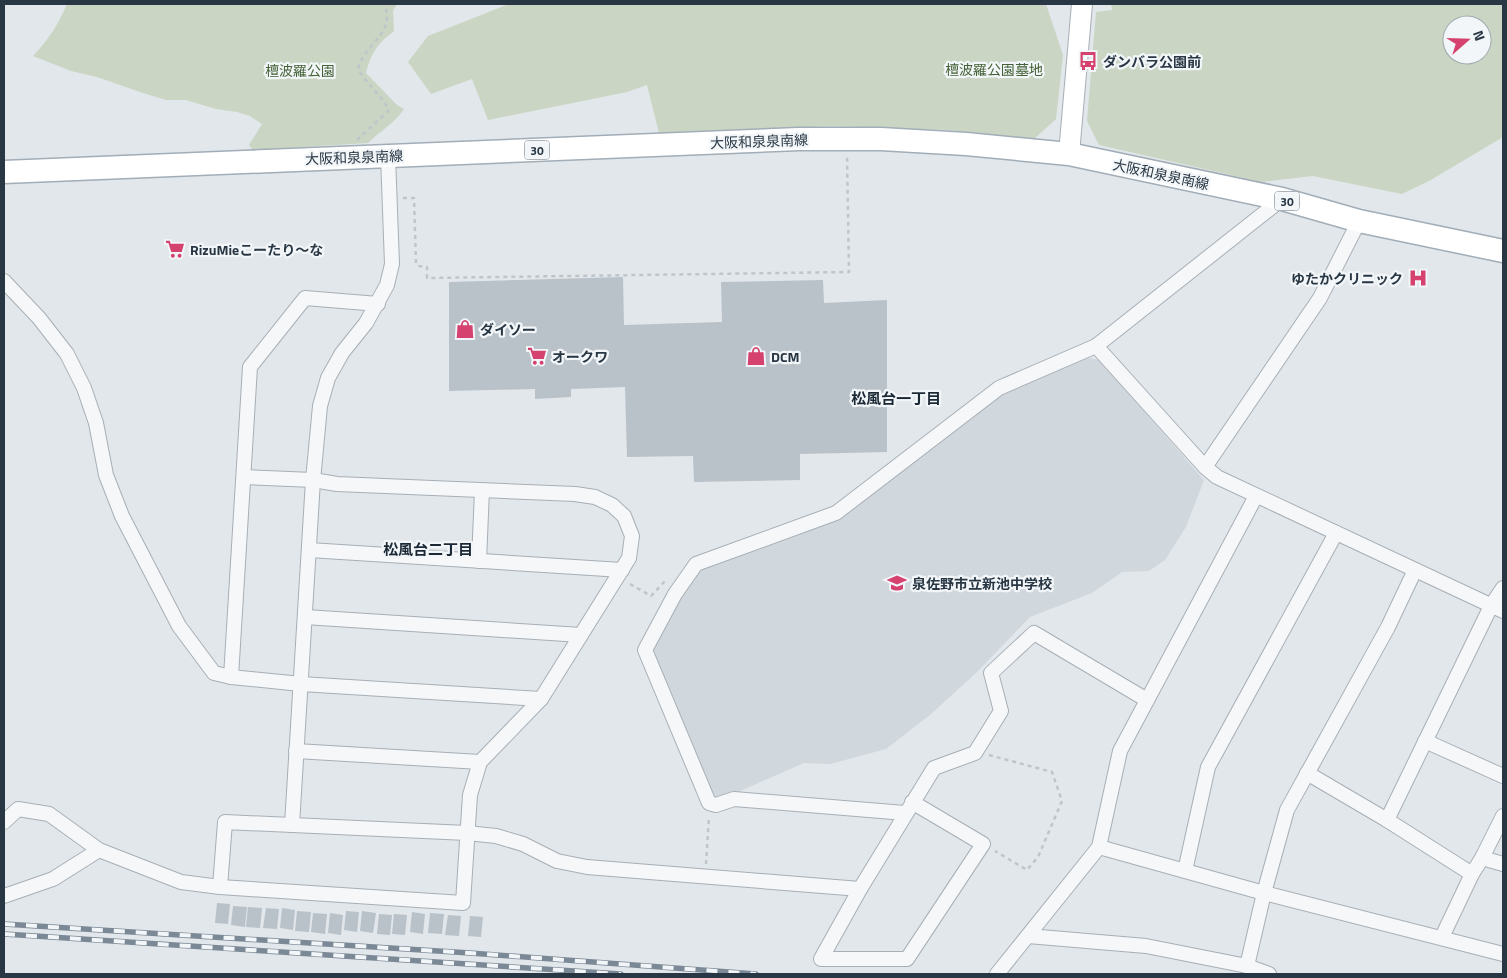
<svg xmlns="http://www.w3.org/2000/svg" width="1507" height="978" font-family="'Titillium Web','Noto Sans JP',sans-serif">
	<rect width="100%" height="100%" fill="#e2e7eb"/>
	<polygon fill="#d0d7dd" points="1085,357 1099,360 1204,480 1186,527 1165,560 1149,571 1122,572 1092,593 1030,617 976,673 931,714 886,749 830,764 804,763 738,792 730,792 714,799 652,651 653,643 698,568 839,518 1006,390"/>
	<g fill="#cad5c3" fill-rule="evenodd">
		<path d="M67,4H397L393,11L394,31C378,43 371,53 366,73L397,105L404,109C395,123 380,131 368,143L253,150L249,145L262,124L250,116L237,112L216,109L186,100H166L146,94L97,77L71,71L33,56C49,39 58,25 67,4Z"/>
		<polygon points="509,4 1046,4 1063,55 1056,119 1034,139 948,130 833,126 659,133 647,85 627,92 488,120 472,79 431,94 408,62 428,36"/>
		<path d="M1111,4H1503V137L1429,181L1402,194L1313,176L1262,182L1099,145L1087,121L1096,12L1112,10ZM1452,25H1482V55H1452Z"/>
	</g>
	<g fill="#b9c1c9">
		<polygon points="623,277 624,325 722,322 721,282 823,280 824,303 887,300 887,452 800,454 800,480 694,482 693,456 627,457 625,387 571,389 571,397 535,399 535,389 449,391 449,282"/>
		<polygon points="217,903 230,904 228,924 215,923"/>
		<polygon points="233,906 247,907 245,927 231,925"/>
		<polygon points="248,907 262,908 260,928 246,927"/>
		<polygon points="266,908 279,909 277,929 263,928"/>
		<polygon points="282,908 295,910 293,930 280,928"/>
		<polygon points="297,911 311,912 309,932 295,931"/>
		<polygon points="346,911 359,912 357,932 344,930"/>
		<polygon points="362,911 376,913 373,933 360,931"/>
		<polygon points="412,912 425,914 423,934 410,932"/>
		<polygon points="313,913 327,914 325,934 311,932"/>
		<polygon points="330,913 343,915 341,935 328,933"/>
		<polygon points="430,913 444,914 442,934 428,933"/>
		<polygon points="379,914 392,915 390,935 377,934"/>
		<polygon points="394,914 407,915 405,935 392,934"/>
		<polygon points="448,915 461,916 459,936 445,935"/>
		<polygon points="470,916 483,917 481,937 468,936"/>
	</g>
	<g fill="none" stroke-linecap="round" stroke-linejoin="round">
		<g stroke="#a7afb6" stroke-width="16">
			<g id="street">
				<polyline points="4,281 39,318 67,354 84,388 96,423 106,475 122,516 179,626 214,673 231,677"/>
				<polyline points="378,304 305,298 250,367 231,677 301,684 541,699"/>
				<polyline points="1096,346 1205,467 1217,477 1503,611"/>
				<polyline points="1205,467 1320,298 1359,221"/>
				<polyline points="309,550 622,570"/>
				<polyline points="479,561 482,490"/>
				<polyline points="305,617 581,635"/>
				<polyline points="1425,741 1503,776"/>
				<polyline points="296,751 480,762"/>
				<polyline points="1307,773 1387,820 1472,874"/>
				<polyline points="912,802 983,844 907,959 821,959 860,889 934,768 975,753 1001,711 991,673 1034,633 1147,700"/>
				<polyline points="905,813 734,799 716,805 709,803 645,650 675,594 696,564 836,513 999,388 1096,346 1282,199"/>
				<polyline points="1387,820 1491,606 1503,588"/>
				<polyline points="4,822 18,809 49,814 99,850 181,882 220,887 463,903 470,795 480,762 541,699 629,558 632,536 624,516 612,505 595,497 575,494 337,484 313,480 244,477"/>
				<polyline points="292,825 313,480 320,406 328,378 342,353 366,323 387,285 392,264 388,156"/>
				<polyline points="1099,847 1264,893 1503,954"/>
				<polyline points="1482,858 1503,864"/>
				<polyline points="1185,871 1208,767 1336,533"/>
				<polyline points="220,887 225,822 467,833 496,836 523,844 557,861 587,867 860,889"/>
				<polyline points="4,896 53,879 99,850"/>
				<polyline points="1028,936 1146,946 1247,966 1269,974"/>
				<polyline points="1442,937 1472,874 1482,858 1503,816"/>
				<polyline points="1247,966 1264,893 1287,810 1388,627 1415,570"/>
				<polyline points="997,974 1099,847 1120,751 1256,496"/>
			</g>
		</g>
		<g stroke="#a7afb6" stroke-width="22">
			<polyline id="secondary" points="1069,154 1082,4"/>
		</g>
		<g stroke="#a1adb7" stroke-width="25">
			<polyline id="primary" points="4,172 799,139 881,139 966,144 1069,154 1282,199 1359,221 1503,251"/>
		</g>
		<g stroke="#c0c5ca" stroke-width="2.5" stroke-dasharray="4 4" stroke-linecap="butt">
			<path d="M357,140L389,110C381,95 367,84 358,69C363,49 382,39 386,24C388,17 386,10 385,4"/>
			<polyline points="403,198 414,198 416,263 418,266 427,267 427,278 849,272 847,156"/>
			<polyline points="630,584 651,596 665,581"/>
			<polyline points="989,755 1052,772 1062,801 1038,857 1027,870 995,851"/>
			<polyline points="706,864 709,817"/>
		</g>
		<use href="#street" stroke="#f5f7f9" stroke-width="14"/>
		<use href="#secondary" stroke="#fff" stroke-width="20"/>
		<use href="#primary" stroke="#fff" stroke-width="22"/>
		<g stroke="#7b8996" stroke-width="5.5">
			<g id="rail">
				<polyline points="4,924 470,953 756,974"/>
				<polyline points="4,934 621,974"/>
			</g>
		</g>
		<use href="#rail" stroke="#f2f6f8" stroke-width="4" stroke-dasharray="11" stroke-linecap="butt"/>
	</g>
	<defs>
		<g id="bus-bare" transform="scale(1.5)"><path d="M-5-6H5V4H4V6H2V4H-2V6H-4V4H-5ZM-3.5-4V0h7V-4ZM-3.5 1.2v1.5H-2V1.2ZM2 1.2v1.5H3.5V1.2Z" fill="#d5426f" stroke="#f2f6f8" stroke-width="2.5" paint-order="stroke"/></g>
		<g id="supermarket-bare" transform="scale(1.5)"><path d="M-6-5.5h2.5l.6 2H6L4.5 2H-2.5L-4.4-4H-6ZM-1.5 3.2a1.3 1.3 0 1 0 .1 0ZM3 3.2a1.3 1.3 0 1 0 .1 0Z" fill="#d5426f" stroke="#f2f6f8" stroke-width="2.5" paint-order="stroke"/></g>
		<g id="hospital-bare" transform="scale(1.5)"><path d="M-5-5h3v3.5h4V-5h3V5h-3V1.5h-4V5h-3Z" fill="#d5426f" stroke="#f2f6f8" stroke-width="2.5" paint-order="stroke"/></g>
		<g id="shop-bare" transform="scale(1.5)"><path d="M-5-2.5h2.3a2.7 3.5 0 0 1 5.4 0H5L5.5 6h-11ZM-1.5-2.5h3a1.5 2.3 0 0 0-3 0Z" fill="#d5426f" stroke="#f2f6f8" stroke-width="2.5" paint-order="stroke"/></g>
		<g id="school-bare" transform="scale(1.5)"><path d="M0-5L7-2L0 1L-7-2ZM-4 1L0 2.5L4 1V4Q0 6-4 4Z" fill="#d5426f" stroke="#f2f6f8" stroke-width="2.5" paint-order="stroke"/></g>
	</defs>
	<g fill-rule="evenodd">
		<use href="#bus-bare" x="1088" y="61"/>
		<use href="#supermarket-bare" x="175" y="249"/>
		<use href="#hospital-bare" x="1418" y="278"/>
		<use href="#shop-bare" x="465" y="329"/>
		<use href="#supermarket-bare" x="537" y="356"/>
		<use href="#shop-bare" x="756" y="356"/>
		<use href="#school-bare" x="897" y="583"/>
	</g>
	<g text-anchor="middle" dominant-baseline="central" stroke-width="4.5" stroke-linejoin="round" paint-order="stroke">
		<g fill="#f2f6f8" stroke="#65707a" stroke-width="1">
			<rect x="524.5" y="140.5" width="25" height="19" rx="4"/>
			<rect x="1274.5" y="191.5" width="25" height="19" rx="4"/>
		</g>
		<g font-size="12" font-weight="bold" fill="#293744">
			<text x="537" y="150">30</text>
			<text x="1287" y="201">30</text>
		</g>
		<g font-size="14" font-weight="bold" fill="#293744" stroke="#f2f6f8" text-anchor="start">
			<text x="1103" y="61">ダンバラ公園前</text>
			<text x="190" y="249">RizuMieこーたり～な</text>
			<text x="1403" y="278" text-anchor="end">ゆたかクリニック</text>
			<text x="480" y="329">ダイソー</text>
			<text x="552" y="356">オークワ</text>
			<text x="771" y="356">DCM</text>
			<text x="912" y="583">泉佐野市立新池中学校</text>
		</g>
		<g font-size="14" fill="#446136" stroke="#f2f6f8">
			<text x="994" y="69">檀波羅公園墓地</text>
			<text x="300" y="70">檀波羅公園</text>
		</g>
		<g font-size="14" fill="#293744" stroke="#f2f6f8">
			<text transform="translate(759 141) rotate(-2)">大阪和泉泉南線</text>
			<text transform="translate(354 157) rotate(-2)">大阪和泉泉南線</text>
			<text transform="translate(1161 174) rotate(12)">大阪和泉泉南線</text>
		</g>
		<g font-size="15" font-weight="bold" fill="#1b2835" stroke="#f2f6f8">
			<text x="896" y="398">松風台一丁目</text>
			<text x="428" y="549">松風台二丁目</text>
		</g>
	</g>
	<rect width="1507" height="978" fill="none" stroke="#293744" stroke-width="10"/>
	<g transform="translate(1467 40) rotate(70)"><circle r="24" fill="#f2f6f8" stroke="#a2aab0"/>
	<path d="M0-4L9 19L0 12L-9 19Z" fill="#d5426f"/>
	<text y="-8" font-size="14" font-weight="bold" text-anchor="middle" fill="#293744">N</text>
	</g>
</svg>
